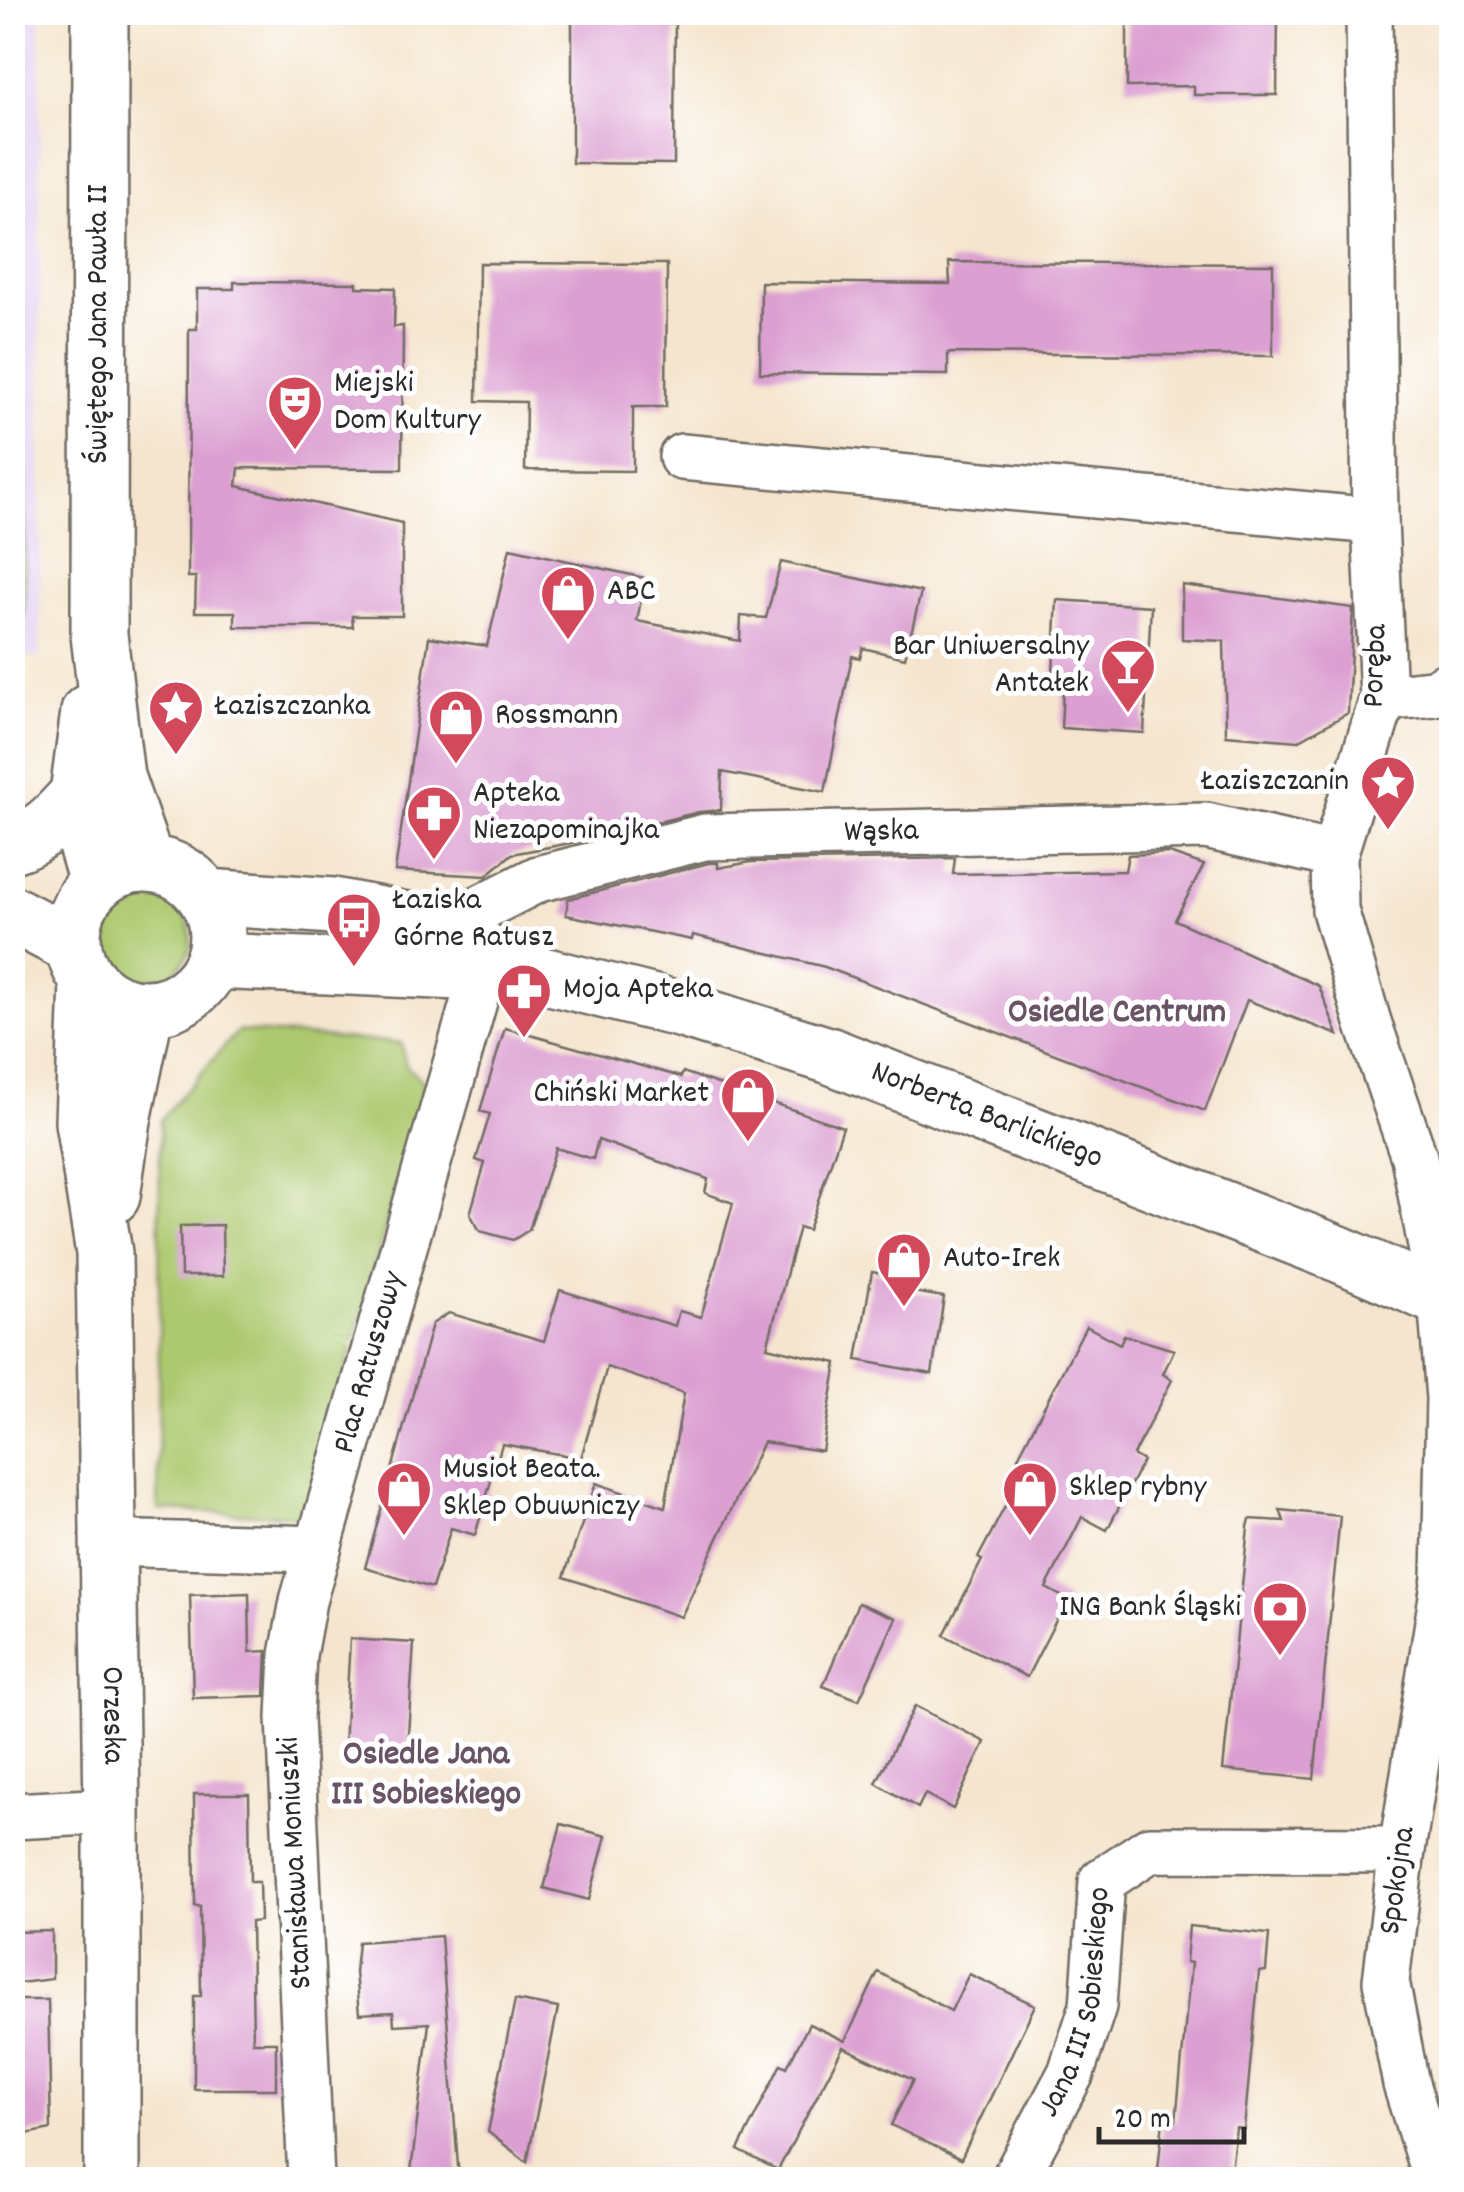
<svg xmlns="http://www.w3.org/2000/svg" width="1464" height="2192" font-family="Dekko,sans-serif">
	<rect width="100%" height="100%" fill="#fff"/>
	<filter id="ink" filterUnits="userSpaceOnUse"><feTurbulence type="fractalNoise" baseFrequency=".01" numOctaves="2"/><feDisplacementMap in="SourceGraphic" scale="20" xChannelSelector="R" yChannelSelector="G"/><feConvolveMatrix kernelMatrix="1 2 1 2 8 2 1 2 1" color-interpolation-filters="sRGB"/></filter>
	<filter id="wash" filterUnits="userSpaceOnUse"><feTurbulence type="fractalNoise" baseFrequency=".0048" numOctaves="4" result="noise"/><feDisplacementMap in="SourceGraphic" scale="40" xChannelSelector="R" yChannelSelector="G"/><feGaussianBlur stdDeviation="2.25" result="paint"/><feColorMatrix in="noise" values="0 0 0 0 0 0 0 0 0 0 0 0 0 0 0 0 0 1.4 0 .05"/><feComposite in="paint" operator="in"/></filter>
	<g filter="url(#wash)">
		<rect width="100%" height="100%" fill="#f5e5ce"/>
		<polygon fill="#e4d3f2" points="40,12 40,657 13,657 12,13"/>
		<g fill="#adc96f" stroke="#6c7a4d" stroke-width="2.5">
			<polygon points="13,471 25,471 24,620 13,620"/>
			<circle cx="149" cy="938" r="42"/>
			<polygon points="238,1031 401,1043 406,1066 425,1083 306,1516 158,1510 160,1120"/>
		</g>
		<g id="blocks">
			<g fill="#db9fd1">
				<polygon points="572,12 675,12 674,164 572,163"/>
				<polygon points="1127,12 1278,12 1277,95 1194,95 1194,86 1127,87"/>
				<polygon points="949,262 1273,264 1273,356 948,353 948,375 760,373 761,282 950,284"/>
				<polygon points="479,263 667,264 666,407 633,407 633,471 525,470 526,402 477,401"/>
				<polygon points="234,282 357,283 357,287 395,288 394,327 403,326 402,469 239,468 237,486 402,523 402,616 352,616 353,627 235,627 235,612 195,612 196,577 188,577 189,329 197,329 197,289 234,289"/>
				<polygon points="510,548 645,578 637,621 740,641 741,616 766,618 781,562 921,592 905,658 863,648 860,658 852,656 825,792 722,772 721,810 699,812 576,842 512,854 486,876 395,871 429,637 487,646"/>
				<polygon points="1182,585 1353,608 1348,713 1298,741 1226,735 1224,641 1182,639"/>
				<polygon points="1057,600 1151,606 1144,733 1061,728 1063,690 1052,690"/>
				<polygon points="1169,853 1204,865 1175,920 1319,986 1338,1035 1247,1000 1205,1111 825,967 693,935 692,940 566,915 568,899 709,863 718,863 718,868 751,862 955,858 953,874 1125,871 1128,855"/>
				<polygon points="505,1028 681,1077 683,1072 843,1127 808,1230 799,1227 767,1347 837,1363 822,1451 763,1442 681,1617 564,1577 596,1483 665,1507 684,1393 607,1367 581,1458 502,1444 475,1535 451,1528 432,1588 365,1568 432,1324 449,1313 544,1341 560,1290 675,1326 679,1311 701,1317 733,1203 705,1193 708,1179 598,1140 593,1159 556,1148 529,1230 513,1240 480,1231 470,1214 485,1163 476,1160 490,1114 480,1111"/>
				<polygon points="222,1225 223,1276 181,1276 180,1226"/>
				<polygon points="872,1272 909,1278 907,1291 944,1297 932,1374 857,1360"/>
				<polygon points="1086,1326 1120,1344 1124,1335 1174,1350 1163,1374 1172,1380 1133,1455 1143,1461 1107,1530 1082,1517 1046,1588 1067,1599 1027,1677 944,1635 982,1560 978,1558 1030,1459 1018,1457"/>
				<polygon points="1280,1510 1340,1516 1314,1779 1223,1770 1248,1527 1250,1519 1284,1521"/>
				<polygon points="249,1593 250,1652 267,1651 265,1696 193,1698 190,1595"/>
				<polygon points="858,1603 896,1618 859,1700 823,1686"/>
				<polygon points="350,1639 414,1643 407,1750 344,1747"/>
				<polygon points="915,1706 985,1742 953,1809 925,1794 918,1808 876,1783"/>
				<polygon points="194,1794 249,1794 250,1882 259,1882 260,1921 251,1922 253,2042 276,2042 276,2089 194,2089 194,1996 201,1996 200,1906 195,1906"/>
				<polygon points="561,1824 606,1836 589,1900 544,1888"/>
				<polygon points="1189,1926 1269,1934 1266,1971 1259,1972 1244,2129 1236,2128 1230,2180 1157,2180 1163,2120 1176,2121 1191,1963 1186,1962"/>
				<polygon points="52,1931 52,1979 12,1984 12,1932"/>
				<polygon points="441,1936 459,2180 410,2180 429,2023 394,2025 393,2012 359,2014 355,1972 358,1942"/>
				<polygon points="878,1972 951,2011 969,1974 1035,2005 961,2159 891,2125 913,2080 843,2047 778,2170 738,2150 781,2064 787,2067 809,2024 845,2041"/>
				<polygon points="12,2000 48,2000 51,2129 12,2137"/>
				<polygon points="515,2000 558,2008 527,2162 488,2132"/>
			</g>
		</g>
	</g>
	<g filter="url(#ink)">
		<use href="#blocks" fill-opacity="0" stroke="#726c64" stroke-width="2.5"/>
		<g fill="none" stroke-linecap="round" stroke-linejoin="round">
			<g stroke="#726c64" stroke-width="50">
				<g id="minor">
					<polyline points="1369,12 1375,521 1383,698 1334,855 1335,910 1368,1022 1414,1157 1441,1298 1449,1398 1445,1578 1402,1850 1386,1981 1406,2084 1436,2180"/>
					<polyline points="682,457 1375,521"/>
					<polyline points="1383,698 1433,693 1452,683"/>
					<path id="s1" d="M443,927L538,879L705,837L1206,826L1334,855"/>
					<polyline points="106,1543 318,1549"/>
					<polyline points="12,1816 112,1811"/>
					<path id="s2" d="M311,2180L290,1717L293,1655L303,1601L482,973"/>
					<path id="s3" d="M1014,2180L1071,2073L1093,2006L1102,1881L1150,1849L1402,1850"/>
				</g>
			</g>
			<g stroke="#726c64" stroke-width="60">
				<g id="tertiary">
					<polyline points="100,12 99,635 116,777 146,863"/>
					<polyline points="89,712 78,794 86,845 97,881"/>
					<path d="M12,845C41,836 59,816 78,794"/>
					<circle cx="145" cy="936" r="72"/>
					<path id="s4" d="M208,897L333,906L443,927L518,969L683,1010L828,1055L1339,1254L1452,1303"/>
					<polyline points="12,914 73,946"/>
					<polyline points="214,961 482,973 518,969"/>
					<path id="s5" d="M88,982L83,1122L104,1253L112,1811V2180"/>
					<polyline points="112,1196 123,1120 146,1009"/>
				</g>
			</g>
			<use href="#minor" stroke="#fff" stroke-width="45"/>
			<use href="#tertiary" stroke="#fff" stroke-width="55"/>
		</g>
	</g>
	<defs>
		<g id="theatre-pin" transform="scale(2.875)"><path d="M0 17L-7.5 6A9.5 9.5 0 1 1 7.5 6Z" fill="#d1495b" stroke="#fff"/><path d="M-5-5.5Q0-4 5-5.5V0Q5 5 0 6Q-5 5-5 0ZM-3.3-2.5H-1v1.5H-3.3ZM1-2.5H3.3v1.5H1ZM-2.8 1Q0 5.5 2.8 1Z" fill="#fff"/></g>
		<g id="shop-pin" transform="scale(2.875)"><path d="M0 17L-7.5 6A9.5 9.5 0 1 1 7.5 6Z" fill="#d1495b" stroke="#fff"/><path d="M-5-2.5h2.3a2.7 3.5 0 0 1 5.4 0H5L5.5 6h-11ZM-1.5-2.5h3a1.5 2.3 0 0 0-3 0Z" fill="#fff"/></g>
		<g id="bar-pin" transform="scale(2.875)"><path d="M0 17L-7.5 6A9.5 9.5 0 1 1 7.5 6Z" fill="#d1495b" stroke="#fff"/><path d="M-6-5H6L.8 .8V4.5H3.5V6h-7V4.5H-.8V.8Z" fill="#fff"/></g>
		<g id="sight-pin" transform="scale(2.875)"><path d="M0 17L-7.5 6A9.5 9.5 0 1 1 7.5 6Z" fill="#d1495b" stroke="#fff"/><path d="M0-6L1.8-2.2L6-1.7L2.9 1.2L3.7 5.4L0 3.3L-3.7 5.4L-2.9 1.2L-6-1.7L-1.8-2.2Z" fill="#fff"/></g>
		<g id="pharmacy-pin" transform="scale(2.875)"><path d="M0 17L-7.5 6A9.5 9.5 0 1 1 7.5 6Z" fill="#d1495b" stroke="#fff"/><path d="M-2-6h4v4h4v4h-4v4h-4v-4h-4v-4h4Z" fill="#fff"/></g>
		<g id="bus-pin" transform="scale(2.875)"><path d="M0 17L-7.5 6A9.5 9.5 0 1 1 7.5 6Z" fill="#d1495b" stroke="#fff"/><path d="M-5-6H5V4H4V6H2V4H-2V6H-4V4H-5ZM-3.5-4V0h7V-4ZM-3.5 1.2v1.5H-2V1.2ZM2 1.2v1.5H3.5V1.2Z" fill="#fff"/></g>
		<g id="bank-pin" transform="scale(2.875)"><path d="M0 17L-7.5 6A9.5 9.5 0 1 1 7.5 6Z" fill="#d1495b" stroke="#fff"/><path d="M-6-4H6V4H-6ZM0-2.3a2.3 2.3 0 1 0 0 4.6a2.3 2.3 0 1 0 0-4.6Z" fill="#fff"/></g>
	</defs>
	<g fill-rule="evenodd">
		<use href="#theatre-pin" x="295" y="403"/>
		<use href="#shop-pin" x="568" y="593"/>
		<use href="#bar-pin" x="1128" y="666"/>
		<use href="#sight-pin" x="176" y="708"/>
		<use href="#shop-pin" x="456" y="717"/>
		<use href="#sight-pin" x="1388" y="783"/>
		<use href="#pharmacy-pin" x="434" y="813"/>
		<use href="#bus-pin" x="354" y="920"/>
		<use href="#pharmacy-pin" x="524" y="991"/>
		<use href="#shop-pin" x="748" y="1095"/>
		<use href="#shop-pin" x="904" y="1260"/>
		<use href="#shop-pin" x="404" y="1489"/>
		<use href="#shop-pin" x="1030" y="1489"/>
		<use href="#bank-pin" x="1280" y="1609"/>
	</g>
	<g text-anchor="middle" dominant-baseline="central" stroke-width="10" stroke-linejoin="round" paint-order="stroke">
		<g font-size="32" fill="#2b2b2b" stroke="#fff">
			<text transform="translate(100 324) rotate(-90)">Świętego Jana Pawła II</text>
			<text transform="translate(1377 666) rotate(-88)">Poręba</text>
			<text stroke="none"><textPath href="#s1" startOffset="455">Wąska</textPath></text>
			<text stroke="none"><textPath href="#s4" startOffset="815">Norberta Barlickiego</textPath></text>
			<text stroke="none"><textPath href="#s2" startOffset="828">Plac Ratuszowy</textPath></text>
			<text stroke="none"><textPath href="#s5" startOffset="735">Orzeska</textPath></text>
			<text transform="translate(297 1863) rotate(-93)">Stanisława Moniuszki</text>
			<text transform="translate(1399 1881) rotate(-82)">Spokojna</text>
			<text stroke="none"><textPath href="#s3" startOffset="192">Jana III Sobieskiego</textPath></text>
		</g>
		<g font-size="32" fill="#2b2b2b" stroke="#fff" text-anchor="start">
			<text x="334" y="385">Miejski<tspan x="334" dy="37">Dom Kultury</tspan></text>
			<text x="607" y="593">ABC</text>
			<text x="1089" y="648" text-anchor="end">Bar Uniwersalny<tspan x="1089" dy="37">Antałek</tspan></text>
			<text x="215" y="708">Łaziszczanka</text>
			<text x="495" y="717">Rossmann</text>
			<text x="1349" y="783" text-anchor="end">Łaziszczanin</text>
			<text x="473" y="795">Apteka<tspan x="473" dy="37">Niezapominajka</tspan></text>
			<text x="393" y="902">Łaziska<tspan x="393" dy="37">Górne Ratusz</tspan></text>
			<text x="563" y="991">Moja Apteka</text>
			<text x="709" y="1095" text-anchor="end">Chiński Market</text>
			<text x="943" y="1260">Auto-Irek</text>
			<text x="443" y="1471">Musioł Beata.<tspan x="443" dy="37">Sklep Obuwniczy</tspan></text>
			<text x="1069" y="1489">Sklep rybny</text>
			<text x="1241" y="1609" text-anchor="end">ING Bank Śląski</text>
		</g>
		<g font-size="35" font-weight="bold" fill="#695465" stroke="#fff">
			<text x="1117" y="1014">Osiedle Centrum</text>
			<text x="426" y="1756">Osiedle Jana<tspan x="426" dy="40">III Sobieskiego</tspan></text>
		</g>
	</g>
	<rect width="1464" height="2192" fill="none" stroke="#fff" stroke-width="50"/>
	<path d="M1099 2127v15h145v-15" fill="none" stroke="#2b2b2b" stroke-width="5"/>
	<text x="1114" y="2127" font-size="30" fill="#2b2b2b" stroke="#ffffff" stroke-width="8" paint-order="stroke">20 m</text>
</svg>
